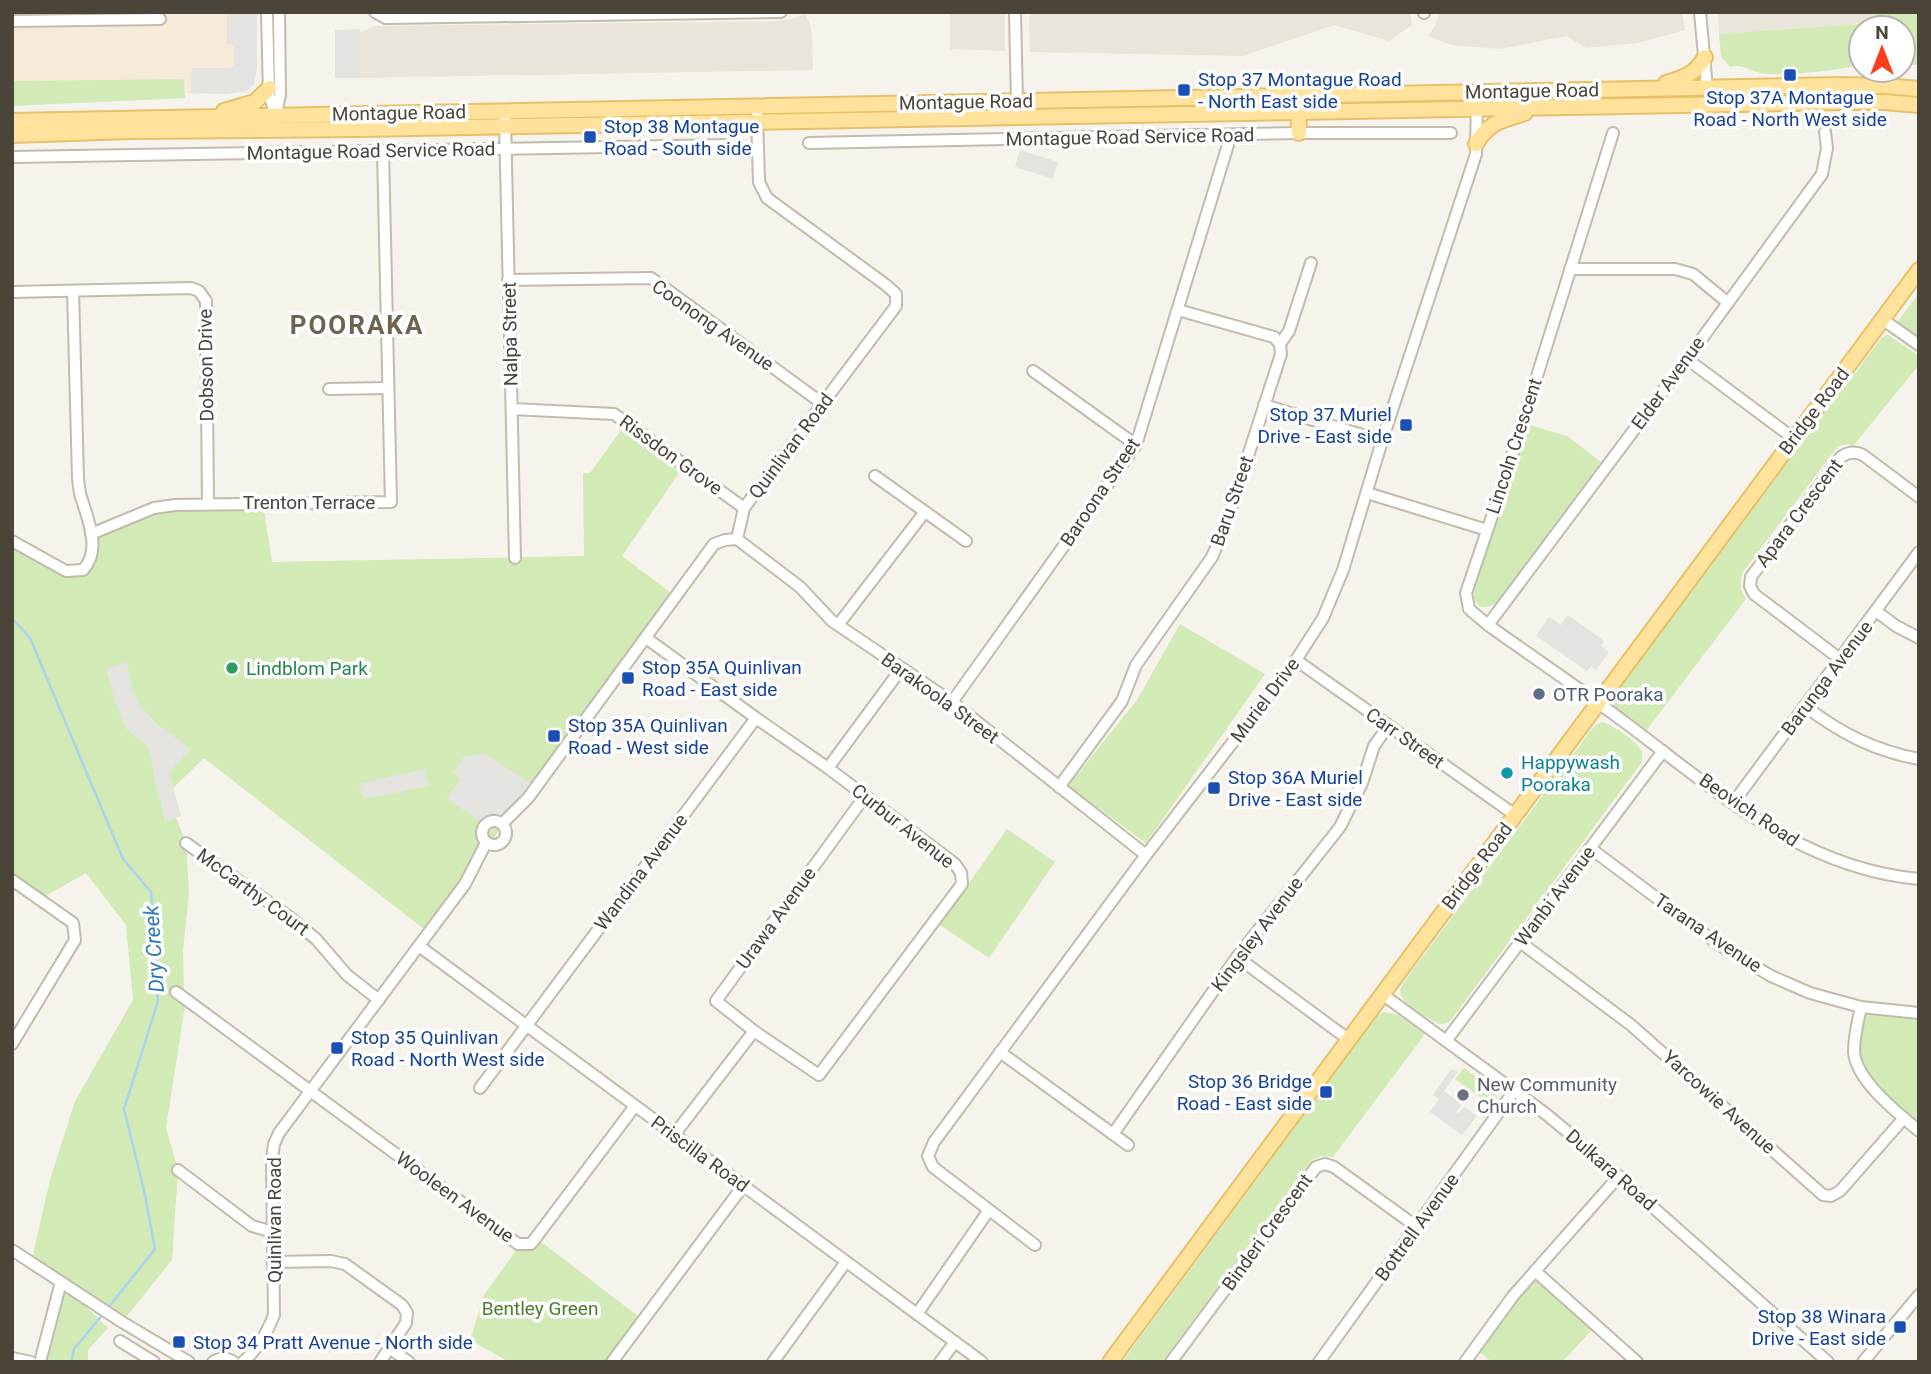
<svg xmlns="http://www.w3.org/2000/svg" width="1931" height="1374" font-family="Roboto,sans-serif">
	<rect width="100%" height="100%" fill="#f6f3ec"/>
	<g fill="#eae5da">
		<polygon points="950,12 1005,12 1005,51 950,49"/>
		<polygon points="1032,12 1228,14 1238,12 1410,12 1412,25 1389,41 1334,25 1243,56 1030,52 1029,19"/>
		<polygon points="1440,12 1682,12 1685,30 1638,43 1586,48 1567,36 1500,49 1451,45 1428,36 1435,26"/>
		<polygon points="1718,12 1878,12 1873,23 1719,34"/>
		<polygon points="805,14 810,24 812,36 813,70 361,78 360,33 375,26 777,21 791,19"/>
	</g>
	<polygon fill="#f7ead8" points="12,12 257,12 257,68 254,84 247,91 226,94 185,93 184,79 12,81"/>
	<g fill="#d2eab5">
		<path d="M1878,12H1919V65L1903,64V28H1861V65C1830,71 1799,75 1767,74C1755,74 1743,63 1730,67L1721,57L1719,34L1872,23Z"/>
		<polygon points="184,79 185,98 12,106 12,81"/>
		<polygon points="1919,293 1919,340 1896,324"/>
		<path d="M1888,335L1919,356V365L1853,446L1848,444L1838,446L1743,572C1739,582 1740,589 1746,599L1646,731L1614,706L1612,700L1613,695L1882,337Z"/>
		<path d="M1526,424L1567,436L1601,462L1497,603C1484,610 1476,609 1473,593Z"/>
		<polygon points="624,426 683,467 622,556 670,592 641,634 646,638 489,844 429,933 204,758 167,794 186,843 189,893 183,951 184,997 186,999 166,1128 178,1170 172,1260 122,1322 65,1286 108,1328 88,1350 88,1362 40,1362 61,1282 31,1263 50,1180 75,1101 133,1000 126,925 86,873 40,899 12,879 12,541 73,572 92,553 91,534 175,505 263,503 272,562 584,556 583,473 590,473"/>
		<polygon points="1180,624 1265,674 1146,843 1068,786 1137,700"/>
		<path d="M1602,722C1611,724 1637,741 1641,750C1643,754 1642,757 1642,762L1451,1020C1447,1023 1446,1024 1441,1024C1433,1023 1408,1006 1403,999C1399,993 1400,989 1403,983L1595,725Z"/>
		<polygon points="1007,829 1055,862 989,958 940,925"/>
		<polygon points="1384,1012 1398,1015 1425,1034 1333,1157 1321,1156 1312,1160 1162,1362 1122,1362 1377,1016"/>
		<path d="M1870,1012L1919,1018V1125C1895,1104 1856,1081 1857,1045C1857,1037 1861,1027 1862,1018Z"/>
		<polygon points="1464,1068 1493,1088 1497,1097 1494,1107 1455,1079"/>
		<polygon points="540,1241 638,1316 604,1362 509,1362 470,1340 484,1295 512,1256 517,1247 532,1246"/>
		<polygon points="1532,1281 1540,1282 1592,1330 1562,1362 1492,1362 1477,1350 1525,1286"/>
	</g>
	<g fill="#e5e3e0">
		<polygon points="227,12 257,12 257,68 254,84 247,91 226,94 191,93 192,68 231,68 234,66 234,47 230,44 227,44"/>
		<polygon points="360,29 361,78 335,78 335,30"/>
		<polygon points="1020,150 1058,162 1053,179 1015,167"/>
		<polygon points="1568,615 1604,641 1601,646 1609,652 1596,670 1591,666 1587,671 1536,636 1549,617 1561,625"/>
		<polygon points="127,662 132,689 142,708 157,724 191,749 169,772 181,816 165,822 148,747 127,730 115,702 106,669"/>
		<polygon points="484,753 536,787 502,824 492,821 485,825 446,798 461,779 453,772 464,757"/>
		<polygon points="424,769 429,786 364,799 359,784"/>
		<polygon points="1451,1069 1458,1072 1444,1091 1462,1105 1456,1112 1459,1113 1464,1107 1477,1116 1462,1135 1430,1112 1439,1099 1433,1095"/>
	</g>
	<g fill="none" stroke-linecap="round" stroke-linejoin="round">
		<g stroke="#a9d4f2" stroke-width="2.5">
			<polyline points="12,618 30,638 123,859 151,892 158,1001 124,1109 144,1190 155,1249 108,1308"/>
			<polyline points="71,1362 74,1349 104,1313"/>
		</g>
		<g stroke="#c2bbae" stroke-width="14">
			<g id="minor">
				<polyline points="267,12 269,95 276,115"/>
				<polyline points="375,12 386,18 781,12"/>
				<polyline points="1015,12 1017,101"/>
				<polyline points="1700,12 1707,88"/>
				<polyline points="1424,13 1424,12"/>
				<polyline points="12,21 160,19"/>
				<polyline points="276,113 280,95 279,12"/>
				<polyline points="505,120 515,558"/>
				<path d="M1613,133L1507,472L1466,593L1469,609L1488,625C1534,658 1582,690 1627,724C1718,792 1800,868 1919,879"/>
				<polyline points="809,143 1299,133 1451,133"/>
				<polyline points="12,157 731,145"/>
				<polyline points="1570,269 1675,269 1693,274 1727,302"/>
				<polyline points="508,280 651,278 823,404"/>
				<polyline points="12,292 191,288 199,291 206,301 208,503"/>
				<polyline points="1178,310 1274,337 1280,344"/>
				<polyline points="1882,319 1919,345"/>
				<polyline points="1687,359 1793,438"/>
				<polyline points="1033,371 1136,445"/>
				<polyline points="329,389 388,388"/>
				<polyline points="1264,405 1382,441"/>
				<polyline points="512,409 614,414 744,508"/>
				<polyline points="875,476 966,541"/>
				<polyline points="1367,493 1487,530"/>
				<polyline points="91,534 154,508 175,505 391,502 383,151"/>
				<polyline points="737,539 744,508 896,306 896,294 886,285 767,198 759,182 757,115"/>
				<polyline points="737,539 800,587 832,621 952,702 1146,855"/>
				<path d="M12,541L66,571L83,570C101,551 89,522 82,500C79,493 79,485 78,478L73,291"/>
				<polyline points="1876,611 1896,626 1919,638"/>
				<polyline points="838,625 924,513"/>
				<polyline points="1488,625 1687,359 1822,174 1827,148 1825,132"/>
				<polyline points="646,638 756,718 828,768 955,864 961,873 962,884 819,1075 754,1031 716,1001 865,796"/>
				<path d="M1840,659L1754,594L1750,586L1751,577L1841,457C1848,452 1855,451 1863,455L1919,497"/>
				<polyline points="1296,660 1515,815"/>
				<polyline points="952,702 1136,445 1231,135"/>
				<path d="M1805,706C1840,733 1875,751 1919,759"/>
				<polyline points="828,768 901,669"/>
				<polyline points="1059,787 1122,701 1136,665 1212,557 1226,524 1281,354 1280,344 1289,331 1311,263"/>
				<polyline points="1733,803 1919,552"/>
				<circle cx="494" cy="833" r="12"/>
				<polyline points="502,824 528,798 714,544 725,540 737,539"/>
				<polyline points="186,843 292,919 316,939 347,975 379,1000"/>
				<polyline points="1590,848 1718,944 1771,976 1810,993 1861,1007 1919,1013"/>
				<polyline points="12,880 73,923 75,940 12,1044"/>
				<polyline points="1520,942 1631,1025 1823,1195 1831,1196 1840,1191 1904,1118"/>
				<polyline points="419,946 982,1362"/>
				<polyline points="1237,957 1348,1039"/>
				<polyline points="176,992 518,1244 531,1244 635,1106"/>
				<polyline points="1382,994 1546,1114 1570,1134 1828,1362"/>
				<path d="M1861,1007C1858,1021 1854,1036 1854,1051C1855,1080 1898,1113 1919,1131"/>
				<polyline points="1446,1041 1663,751"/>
				<polyline points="1000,1052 1128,1145"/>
				<polyline points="480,1088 756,718"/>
				<polyline points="1113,1134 1237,957 1340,827 1362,783 1374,746 1388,726"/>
				<polyline points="674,1135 754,1031"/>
				<polyline points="178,1170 252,1226 273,1232"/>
				<polyline points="1035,1245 933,1167 928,1156 934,1142 1146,855 1296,660 1323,618 1343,570 1382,441 1476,154 1477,92"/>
				<polyline points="12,1250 122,1322 189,1362"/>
				<polyline points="273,1262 331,1261 345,1264 402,1305 407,1313 406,1323 380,1362"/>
				<polyline points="1535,1271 1637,1362"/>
				<polyline points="917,1314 989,1210"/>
				<polyline points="120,1341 154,1362"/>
				<polyline points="389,1348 409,1362"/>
				<polyline points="12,1358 31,1362"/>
				<polyline points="40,1362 61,1282"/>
				<path d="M213,1362C220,1357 227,1358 234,1362"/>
				<path d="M243,1362C258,1349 267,1333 274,1315L272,1159L274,1144L279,1133L465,884L486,843"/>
				<polyline points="612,1362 743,1186"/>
				<polyline points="773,1362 846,1262"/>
				<polyline points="940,1362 955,1342"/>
				<polyline points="1171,1362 1316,1167 1325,1164 1334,1167 1417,1227"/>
				<polyline points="1319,1362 1514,1091"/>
				<polyline points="1465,1362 1513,1296 1619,1176"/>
				<polyline points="1863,1362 1919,1295"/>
			</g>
		</g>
		<g stroke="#e6c16a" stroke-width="18">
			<g id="major">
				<path d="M1666,83C1683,78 1696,74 1705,57"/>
				<polyline points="1298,104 1299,133"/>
				<polyline points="224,111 255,102 269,88"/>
				<polyline points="12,121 1840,85 1883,86 1919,89"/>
				<polyline points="12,135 130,131 359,129 1842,102 1885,102 1919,105"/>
				<path d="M1476,144C1488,122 1503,120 1525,113"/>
				<path d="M1110,1362C1381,999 1648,633 1919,270"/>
			</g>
		</g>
		<use href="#minor" stroke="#fff" stroke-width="10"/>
		<use href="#major" stroke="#ffe39c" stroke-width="14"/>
	</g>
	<g fill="#1a4fb4" stroke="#fff" stroke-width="2.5">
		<rect x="1783" y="68" width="14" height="14" rx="3.5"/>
		<rect x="1177" y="83" width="14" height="14" rx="3.5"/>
		<rect x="583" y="130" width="14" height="14" rx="3.5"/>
		<rect x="1399" y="418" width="14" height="14" rx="3.5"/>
		<rect x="621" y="671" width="14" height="14" rx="3.5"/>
		<rect x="547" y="729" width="14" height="14" rx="3.5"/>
		<rect x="1207" y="781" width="14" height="14" rx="3.5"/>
		<rect x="330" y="1041" width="14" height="14" rx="3.5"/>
		<rect x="1319" y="1085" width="14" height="14" rx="3.5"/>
		<rect x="1893" y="1320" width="14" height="14" rx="3.5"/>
		<rect x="172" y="1335" width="14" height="14" rx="3.5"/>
	</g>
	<circle fill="#2e9e5b" stroke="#fff" stroke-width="2.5" cx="232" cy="668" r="7"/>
	<circle fill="#5c6f8a" stroke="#fff" stroke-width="2.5" cx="1539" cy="694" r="7"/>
	<circle fill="#0f9aa8" stroke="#fff" stroke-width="2.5" cx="1507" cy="773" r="7"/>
	<circle fill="#6b7280" stroke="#fff" stroke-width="2.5" cx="1463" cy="1095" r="7"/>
	<g text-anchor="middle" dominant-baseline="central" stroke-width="7" stroke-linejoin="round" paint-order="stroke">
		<g font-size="19" fill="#164399" stroke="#fff" text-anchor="start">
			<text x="1198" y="79">Stop 37 Montague Road<tspan x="1198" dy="22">- North East side</tspan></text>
			<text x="1790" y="97" text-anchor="middle">Stop 37A Montague<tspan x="1790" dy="22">Road - North West side</tspan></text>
			<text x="604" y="126">Stop 38 Montague<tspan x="604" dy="22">Road - South side</tspan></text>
			<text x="1392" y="414" text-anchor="end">Stop 37 Muriel<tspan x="1392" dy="22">Drive - East side</tspan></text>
			<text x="642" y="667">Stop 35A Quinlivan<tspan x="642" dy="22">Road - East side</tspan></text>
			<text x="568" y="725">Stop 35A Quinlivan<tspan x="568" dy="22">Road - West side</tspan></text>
			<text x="1228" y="777">Stop 36A Muriel<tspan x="1228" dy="22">Drive - East side</tspan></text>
			<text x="351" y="1037">Stop 35 Quinlivan<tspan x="351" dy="22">Road - North West side</tspan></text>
			<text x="1312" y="1081" text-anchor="end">Stop 36 Bridge<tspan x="1312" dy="22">Road - East side</tspan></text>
			<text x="1886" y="1316" text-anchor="end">Stop 38 Winara<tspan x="1886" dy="22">Drive - East side</tspan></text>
			<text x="193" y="1342">Stop 34 Pratt Avenue - North side</text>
		</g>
		<g font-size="19" fill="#4b4439" stroke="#fff">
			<text transform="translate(1532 91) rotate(-1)">Montague Road</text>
			<text transform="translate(966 102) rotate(-1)">Montague Road</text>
			<text transform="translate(399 113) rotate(-1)">Montague Road</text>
			<text transform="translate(1130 137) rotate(-1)">Montague Road Service Road</text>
			<text transform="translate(371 151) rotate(-1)">Montague Road Service Road</text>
			<text transform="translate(713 325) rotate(35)">Coonong Avenue</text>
			<text transform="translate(510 334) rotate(-91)">Nalpa Street</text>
			<text transform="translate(206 365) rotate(-91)">Dobson Drive</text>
			<text transform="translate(1668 383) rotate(-54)">Elder Avenue</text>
			<text transform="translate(1814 411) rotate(-53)">Bridge Road</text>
			<text transform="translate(791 446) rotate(-53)">Quinlivan Road</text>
			<text transform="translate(1514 446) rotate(-72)">Lincoln Crescent</text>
			<text transform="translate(671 455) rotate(36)">Rissdon Grove</text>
			<text transform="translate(1100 492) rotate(-56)">Baroona Street</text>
			<text transform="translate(1232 501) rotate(-71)">Baru Street</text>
			<text x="309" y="502">Trenton Terrace</text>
			<text transform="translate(1799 513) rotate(-53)">Apara Crescent</text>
			<text transform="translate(1827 678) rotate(-53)">Barunga Avenue</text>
			<text transform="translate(940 698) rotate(36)">Barakoola Street</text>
			<text transform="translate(1265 700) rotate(-53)">Muriel Drive</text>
			<text transform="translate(1405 738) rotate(35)">Carr Street</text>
			<text transform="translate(1749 810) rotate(34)">Beovich Road</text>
			<text transform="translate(903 826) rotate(38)">Curbur Avenue</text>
			<text transform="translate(1477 866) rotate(-53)">Bridge Road</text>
			<text transform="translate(641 872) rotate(-53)">Wandina Avenue</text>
			<text transform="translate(253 892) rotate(36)">McCarthy Court</text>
			<text transform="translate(1555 896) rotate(-53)">Wanbi Avenue</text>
			<text transform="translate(776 918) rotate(-54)">Urawa Avenue</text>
			<text transform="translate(1708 933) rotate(34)">Tarana Avenue</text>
			<text transform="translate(1257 934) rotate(-53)">Kingsley Avenue</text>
			<text transform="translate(1719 1102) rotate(42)">Yarcowie Avenue</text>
			<text transform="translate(700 1154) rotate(36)">Priscilla Road</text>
			<text transform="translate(1611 1170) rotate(41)">Dulkara Road</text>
			<text transform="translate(455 1197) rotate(36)">Wooleen Avenue</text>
			<text transform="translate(274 1220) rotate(-90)">Quinlivan Road</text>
			<text transform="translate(1417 1227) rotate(-54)">Bottrell Avenue</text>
			<text transform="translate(1267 1232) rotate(-54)">Binderi Crescent</text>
		</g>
		<g font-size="19" fill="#27864d" stroke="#fff" text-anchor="start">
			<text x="246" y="668">Lindblom Park</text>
		</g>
		<g font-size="19" fill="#4e5e75" stroke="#fff" text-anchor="start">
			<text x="1553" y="694">OTR Pooraka</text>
		</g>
		<g font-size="19" fill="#0d838f" stroke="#fff" text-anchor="start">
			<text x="1521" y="762">Happywash<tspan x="1521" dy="22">Pooraka</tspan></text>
		</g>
		<g font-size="19" fill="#5b616d" stroke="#fff" text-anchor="start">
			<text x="1477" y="1084">New Community<tspan x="1477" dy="22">Church</tspan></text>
		</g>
		<g font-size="19" fill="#4a7f2a" stroke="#fff">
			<text x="540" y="1308">Bentley Green</text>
		</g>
		<g font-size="21" font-style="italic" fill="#2e7ab2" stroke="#fff">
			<text transform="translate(154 949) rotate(-94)">Dry Creek</text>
		</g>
		<g font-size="26" font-weight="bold" letter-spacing="2" fill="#6e6250" stroke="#fff">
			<text x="357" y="325">POORAKA</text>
		</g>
	</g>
	<rect width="1931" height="1374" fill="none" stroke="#4b4439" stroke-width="28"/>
	<g transform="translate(1882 49)"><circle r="33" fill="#ffffff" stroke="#b7b4b0" stroke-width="2"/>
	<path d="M0-5L12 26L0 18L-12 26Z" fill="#fc3f1d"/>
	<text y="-10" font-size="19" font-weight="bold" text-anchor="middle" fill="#4b4439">N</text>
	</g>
</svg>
